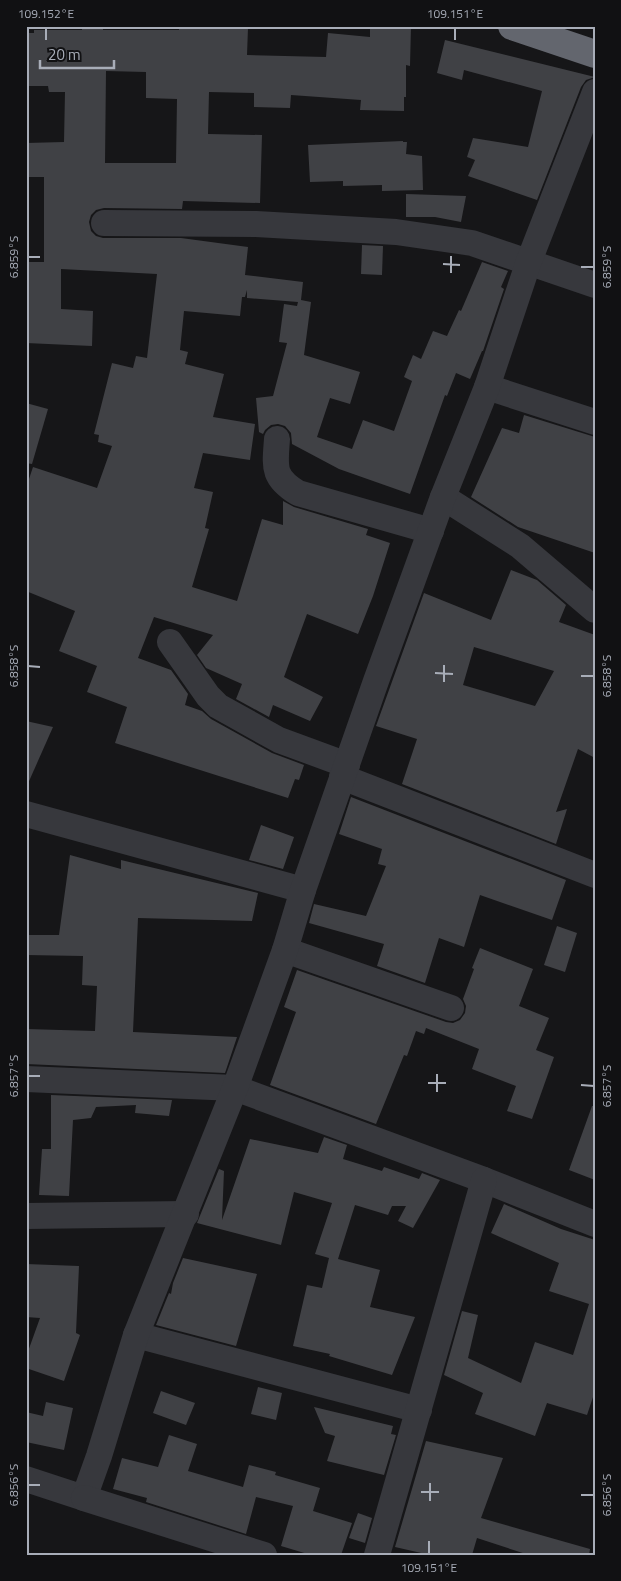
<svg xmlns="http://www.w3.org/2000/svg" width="621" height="1581" font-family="'Titillium Web',sans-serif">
	<rect width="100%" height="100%" fill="#161618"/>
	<g fill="#404145" fill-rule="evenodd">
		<path d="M179,26L248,28L247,55L326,57L328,33L370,37V26H411L410,66L406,65V97H404V111L360,110L361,100L291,95L290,108L254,107V93L209,92L208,134L262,135L260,203L183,201L182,209L104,208L96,210L91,215L89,222L91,231L96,236L103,238H181L248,247L245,275L303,282L301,300L311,302L304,355L360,372L350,404L330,398L317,437L352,449L363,420L394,431L412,381L404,377L413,355L421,359L433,331L447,336L459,310L461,311L482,262L508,271L501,287L504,289L483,351H482L470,379L456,373L447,396L445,395L410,494L339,469L292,444L291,433L285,426L278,424L271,425L265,430L263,434L259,432L256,398L273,396L287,343L279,342L284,304L297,306L298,302L247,298V290L245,297H242L240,316L184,311L180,350L188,352L185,364L224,374L213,417L255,424L250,460L203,453L194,488L213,492L205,528L209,529L192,587L237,601L262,519L283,525V501L294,507L368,529L366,535L390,543L373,596L358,634L307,614L284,677L323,697L310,721L273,705L269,717L236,699L242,684L206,668L197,655L213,635L154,617L138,658L171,670L188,694L185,705L202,711L211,719L272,753L304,765L299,780L295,779L288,798L115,743L127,707L87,692L97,666L59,651L75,611L26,591V488L33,467L97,488L112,446L98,442L99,435L94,434L112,363L133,368L136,356L147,358L157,274L61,269V309L93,311L92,346L26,343V262H44V177H26V143L64,142L65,92H49L48,86H26V33H34V30H82V28L103,27V30H179ZM106,71L146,72V98L177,99L176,163H105Z"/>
		<polygon points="445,40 595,77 586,80 581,87 537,200 468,176 475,160 467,157 473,138 528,147 542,91 464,70 462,80 437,73"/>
		<polygon points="403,141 403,142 407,142 406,154 422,156 423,190 382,191 382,185 343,186 343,181 310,182 308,145"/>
		<polygon points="406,194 466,196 461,222 435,217 406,217"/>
		<polygon points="362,245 383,246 382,275 361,274"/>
		<polygon points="26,403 48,409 32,464 26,463"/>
		<polygon points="524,415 595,437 595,553 518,527 471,497 502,428 519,433"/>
		<path d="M511,570L537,580L566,605L559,622L595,635V758L578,749L556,812L567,809L556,844L402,784L417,739L376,726L424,593L491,620ZM474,647L554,671L535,706L463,685Z"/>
		<polygon points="26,721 53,727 26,788"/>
		<polygon points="351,797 566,880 552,920 480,895 464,947 439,938 425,983 377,966 384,944 309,923 314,904 366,916 386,866 378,864 382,849 339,834"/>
		<polygon points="261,825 294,837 283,869 249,860"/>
		<polygon points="70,855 121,869 121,860 258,893 252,921 138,918 133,1032 237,1037 225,1073 26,1064 26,1029 95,1031 97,986 82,985 83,956 26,955 26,935 59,935"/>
		<polygon points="557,926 577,933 565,972 544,965"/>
		<polygon points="480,948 533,969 519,1006 549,1018 536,1050 554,1057 532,1119 507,1111 516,1086 472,1069 479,1049 426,1028 424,1034 416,1031 407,1056 404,1055 376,1124 270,1085 296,1012 284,1007 297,970 446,1022 453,1023 460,1020 465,1013 466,1006 463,999 474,969 472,968"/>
		<polygon points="51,1095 172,1100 169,1116 135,1113 136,1105 96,1107 91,1118 73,1120 69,1196 39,1195 42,1149 51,1149"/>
		<polygon points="592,1106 595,1106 595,1180 569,1170"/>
		<polygon points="324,1137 347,1145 343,1159 382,1171 384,1167 419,1179 422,1173 440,1180 413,1228 398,1221 406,1206 392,1206 388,1215 355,1205 338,1259 380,1270 370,1307 415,1317 392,1375 329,1356 330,1354 293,1346 307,1285 322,1288 329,1258 315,1254 332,1203 294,1192 281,1245 197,1223 219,1169 224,1171 222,1220 250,1139 318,1153"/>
		<polygon points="504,1204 561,1229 595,1240 595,1391 587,1415 547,1403 535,1436 475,1414 483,1393 444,1375 462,1311 478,1315 468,1358 521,1383 535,1342 573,1355 589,1304 549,1291 559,1263 491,1233"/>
		<polygon points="183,1258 257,1274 236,1346 156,1325 169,1293 171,1294 173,1283"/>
		<polygon points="26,1264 79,1266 76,1333 80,1335 64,1381 26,1368 26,1357 40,1318 26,1317"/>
		<polygon points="258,1387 282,1393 276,1420 251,1414"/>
		<polygon points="161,1391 195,1403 186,1425 153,1413"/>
		<polygon points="46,1402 73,1408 64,1450 26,1442 26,1412 43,1416"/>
		<polygon points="314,1407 393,1426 391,1434 396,1435 384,1475 327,1461 335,1436 325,1433"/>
		<polygon points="169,1435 197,1444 188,1471 243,1487 249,1465 276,1472 275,1475 320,1488 313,1511 352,1523 341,1555 311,1555 281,1546 293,1506 256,1497 246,1534 146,1502 147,1498 113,1489 122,1458 158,1467"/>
		<polygon points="426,1441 503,1458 481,1518 590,1549 589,1555 529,1555 477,1538 472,1555 430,1555 395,1547"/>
		<polygon points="358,1513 372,1518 365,1543 349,1538"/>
	</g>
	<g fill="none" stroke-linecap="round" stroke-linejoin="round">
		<g stroke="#37383d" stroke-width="26">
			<polyline points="104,223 256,224 396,232 472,243 595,285"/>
			<polyline points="487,387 595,422"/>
			<path d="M277,439C275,467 272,477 298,493L431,531"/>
			<polyline points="443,497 520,546 595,610"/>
			<polyline points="170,642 208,696 218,706 279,740 347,765"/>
			<polyline points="342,777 595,875"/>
			<polyline points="26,814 303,890"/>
			<polyline points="285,950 451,1008"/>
			<polyline points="26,1079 235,1088 484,1180 595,1224"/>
			<polyline points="26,1216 186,1214"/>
			<polyline points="136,1335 419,1410"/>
			<polyline points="26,1479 84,1498 99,1456 136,1335 235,1088 285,950 303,890 376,681 443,497 487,387 529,261 595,92"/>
			<polyline points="84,1498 264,1555"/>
			<polyline points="377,1555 484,1180"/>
		</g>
		<polyline stroke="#63666e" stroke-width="28" points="512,26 595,54"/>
	</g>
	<path fill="none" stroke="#a8adb8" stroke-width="2" d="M46,40V28M455,40V28M28,257H40M443,264L460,265M581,267H594M451,273V256M28,666L40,667M435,673L453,674M581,676H594M444,682V665M28,1076H40M428,1083H446M581,1085L594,1086M437,1092V1074M28,1485H40M421,1492H439M581,1495H594M430,1501V1483M429,1554V1541"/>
	<rect width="621" height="1581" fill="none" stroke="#111113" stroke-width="55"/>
	<path d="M40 60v8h74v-8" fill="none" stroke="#a8adb8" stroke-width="2.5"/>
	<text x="48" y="60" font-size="15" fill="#a8adb8" stroke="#111113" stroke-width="4" paint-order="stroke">20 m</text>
	<rect x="28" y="28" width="566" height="1526" fill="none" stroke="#a8adb8" stroke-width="2"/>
	<g font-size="12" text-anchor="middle" fill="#a8adb8">
		<text x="46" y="18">109.152°E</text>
		<text x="455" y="18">109.151°E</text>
		<text transform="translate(14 257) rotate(-90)" y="4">6.859°S</text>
		<text transform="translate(607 267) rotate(-90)" y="4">6.859°S</text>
		<text transform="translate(14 666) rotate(-90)" y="4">6.858°S</text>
		<text transform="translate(607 676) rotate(-90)" y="4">6.858°S</text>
		<text transform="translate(14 1076) rotate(-90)" y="4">6.857°S</text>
		<text transform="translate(607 1086) rotate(-90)" y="4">6.857°S</text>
		<text transform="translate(14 1485) rotate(-90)" y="4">6.856°S</text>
		<text transform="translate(607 1495) rotate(-90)" y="4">6.856°S</text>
		<text x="429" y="1572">109.151°E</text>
	</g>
</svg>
